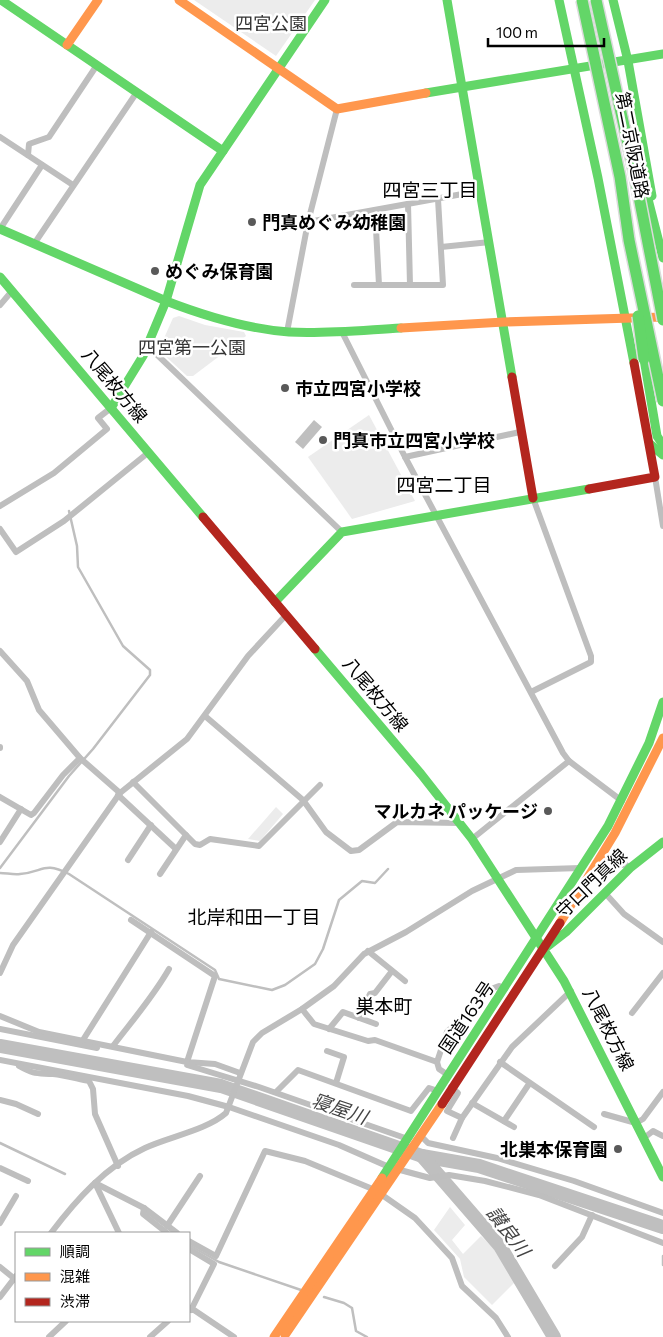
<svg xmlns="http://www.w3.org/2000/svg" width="663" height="1337" font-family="Commissioner,'Noto Sans JP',sans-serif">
	<rect width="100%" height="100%" fill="#fff"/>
	<g fill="#ececec">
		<polygon points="194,0 315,0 276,56"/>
		<polygon points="179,316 205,325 244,332 246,336 193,376 187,376 161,352 161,345 173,318"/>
		<polygon points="369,415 415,501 352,519 308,457"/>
		<polygon points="276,807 283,814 260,841 248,839"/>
		<polygon points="450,1207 465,1225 452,1240 463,1254 481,1236 498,1252 516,1281 492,1305 464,1277 460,1259 434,1230"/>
	</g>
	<polygon fill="#bfbfbf" points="314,420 322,427 303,449 295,442"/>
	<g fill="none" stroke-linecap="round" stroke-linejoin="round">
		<g stroke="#bfbfbf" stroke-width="2.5">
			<polyline points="0,868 69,776 93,749 150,675 150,670 123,646 78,567 77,546 69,511"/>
			<path d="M0,873C6,873 14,875 20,874C44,872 43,861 69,874L215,970L219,979L272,990L285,985L315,964L323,949L339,900L362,881L375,883L388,869"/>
			<polyline points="0,1143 65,1174"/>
			<polyline points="189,1245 219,1262 301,1290"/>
			<polyline points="663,1256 663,1265"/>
			<polyline points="324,1297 344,1303 352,1308 356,1331 367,1337"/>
		</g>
		<g stroke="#bfbfbf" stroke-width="14">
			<polyline points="0,1046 221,1086 422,1156 479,1166 663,1227"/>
			<polyline points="422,1156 500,1246 554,1337"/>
		</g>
		<g stroke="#bebebe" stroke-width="6">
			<polyline points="0,137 73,185"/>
			<polyline points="28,155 29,144 49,137 97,65"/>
			<polyline points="408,204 410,285"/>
			<polyline points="375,210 379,285 443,285 438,199"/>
			<polyline points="308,222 479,191"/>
			<polyline points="0,229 42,165"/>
			<polyline points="34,244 137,92"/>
			<polyline points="441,247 490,242"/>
			<polyline points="354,285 379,285"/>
			<polyline points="0,305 12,291"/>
			<polyline points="287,332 308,222 337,109"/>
			<polyline points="342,332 405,457 563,753 569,761 622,801"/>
			<polyline points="149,347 342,532"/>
			<polyline points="405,457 520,432"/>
			<polyline points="655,477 663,526"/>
			<polyline points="0,506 54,473 107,429 98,418 111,408"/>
			<polyline points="0,529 16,552 64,521 149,452"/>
			<polyline points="0,651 27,681 39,710 80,758 120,793"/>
			<polyline points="531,692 591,662 591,656 533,498"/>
			<polyline points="205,716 303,800 326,832 351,851 359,850 397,822 460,823"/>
			<polyline points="0,747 0,748"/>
			<polyline points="133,782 195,844 200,845 210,839 259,846 320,785"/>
			<polyline points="118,795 176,849"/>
			<polyline points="0,797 31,815 34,813 63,775 80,758"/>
			<polyline points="472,839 569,761"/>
			<polyline points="0,842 21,809"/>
			<polyline points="128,860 151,825"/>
			<polyline points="595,864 626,865 630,868"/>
			<polyline points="160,874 186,835"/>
			<polyline points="605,893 624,914 663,942"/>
			<polyline points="131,920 215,976 187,1062 215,1064 240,1073"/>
			<polyline points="368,951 405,981"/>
			<polyline points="0,973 13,945 120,793 187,739 248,656 286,615"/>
			<polyline points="302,1009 314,1024 368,1041 375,1040 437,1062 439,1069 448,1075"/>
			<polyline points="632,1013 663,973"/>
			<polyline points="0,1016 39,1032 187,1062 187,1065 259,1087 408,1139"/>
			<polyline points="359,1018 370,994 375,993 392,971"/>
			<polyline points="0,1029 97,1048"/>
			<polyline points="329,1029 343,1012 376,1024"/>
			<polyline points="83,1040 151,932"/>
			<path d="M113,1046C132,1021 153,997 169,969"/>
			<polyline points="327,1051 344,1057 336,1083"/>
			<polyline points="0,1060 188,1096 229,1107 339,1145 389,1167 430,1178 449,1175 485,1181 539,1195 663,1243"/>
			<polyline points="437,1062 447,1032 491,989 499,986 505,989"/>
			<polyline points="500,1062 594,1127"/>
			<path d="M19,1066C35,1075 36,1073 53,1074C65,1075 78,1079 89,1081L93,1089L95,1114L118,1166"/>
			<polyline points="451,1087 458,1093 447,1111 462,1118"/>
			<polyline points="276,1092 298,1070 411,1111 429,1088 438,1091"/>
			<polyline points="0,1100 16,1104 38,1114"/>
			<polyline points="472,1103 514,1127"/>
			<polyline points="604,1114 636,1123 643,1119 663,1092"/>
			<polyline points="504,1121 529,1084"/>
			<polyline points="421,1136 428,1143 497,1158 574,1181 663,1213"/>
			<polyline points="453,1138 462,1118 512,1047 571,991"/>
			<polyline points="644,1138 653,1131 663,1136"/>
			<polyline points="0,1168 28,1181"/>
			<polyline points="95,1183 144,1208 177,1233"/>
			<polyline points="95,1183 119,1233"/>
			<polyline points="144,1208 143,1214 167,1233"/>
			<polyline points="0,1223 16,1196"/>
			<polyline points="167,1226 200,1176"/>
			<path d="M51,1233C76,1200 106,1166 145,1148C168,1137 207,1130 226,1113L253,1042L262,1033L302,1009L334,986L364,954L406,932L472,891L516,870L581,868"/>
			<polyline points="189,1241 216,1256 265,1151 305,1161 375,1190 415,1218 452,1258 462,1286 496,1318 508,1337"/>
			<polyline points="189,1249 214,1264 191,1310"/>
			<polyline points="555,1266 582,1237 592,1215"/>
			<polyline points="0,1267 16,1280"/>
			<polyline points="0,1297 16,1276"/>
			<polyline points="189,1310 194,1310 234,1337"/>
			<polyline points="49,1337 66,1321"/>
			<polyline points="150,1337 168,1321"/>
		</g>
		<g stroke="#63d668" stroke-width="9">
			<polyline points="1,0 223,151"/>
			<path d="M325,0L200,185L166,301C205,316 247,329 289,332C326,334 364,330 401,328"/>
			<polyline points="447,0 512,377"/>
			<polyline points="559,0 598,178 634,363"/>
			<polyline points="613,0 628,61 652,196"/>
			<polyline points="426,93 663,54"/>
			<polyline points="633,140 663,258"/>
			<polyline points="0,229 166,301 143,356 111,408"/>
			<polyline points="0,277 203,517"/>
			<polyline points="644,359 657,436 663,445"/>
			<polyline points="650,444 663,455"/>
			<polyline points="275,602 342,532 589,489"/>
			<polyline points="315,649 421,774 472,839 564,981 663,1177"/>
			<polyline points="548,946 566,932 630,868 663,842"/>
			<polyline points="382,1178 608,826 649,743 663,702"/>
		</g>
		<g stroke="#ff974d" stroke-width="9">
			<polyline points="179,0 337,109 426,93"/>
			<polyline points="67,45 98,0"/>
			<polyline points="401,328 504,322 663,317"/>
			<polyline points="560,923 615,833 663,738"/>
			<polyline points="285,1335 442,1104"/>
			<polyline points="274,1337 382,1178"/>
		</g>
		<g stroke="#b3261e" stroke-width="9">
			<polyline points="512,377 533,498"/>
			<polyline points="589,489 655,477 634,363"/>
			<polyline points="203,517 315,649"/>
			<polyline points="442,1104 560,923"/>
		</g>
		<g stroke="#dbdbdb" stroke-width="14" stroke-linecap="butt">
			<g id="fast-bridge">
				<polyline points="582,0 620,177 629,240 663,401"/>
				<polyline points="596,0 634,171 663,320"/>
				<polyline points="638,316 644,359"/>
			</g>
		</g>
		<use href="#fast-bridge" stroke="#63d668" stroke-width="11"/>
	</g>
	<g fill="#595959" stroke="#fff" stroke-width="2">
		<circle cx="252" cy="222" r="5"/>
		<circle cx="155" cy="271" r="5"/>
		<circle cx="285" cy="388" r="5"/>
		<circle cx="323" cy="440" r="5"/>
		<circle cx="548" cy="811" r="5"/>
		<circle cx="618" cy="1149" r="5"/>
	</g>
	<g text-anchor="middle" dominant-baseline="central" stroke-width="5" stroke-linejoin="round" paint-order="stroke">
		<g font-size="18" fill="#333" stroke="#fff">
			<text x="271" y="23">四宮公園</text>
			<text x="192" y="347">四宮第一公園</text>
		</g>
		<g font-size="18" fill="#000" stroke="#fff">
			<text transform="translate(633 145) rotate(79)">第二京阪道路</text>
			<text transform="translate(115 385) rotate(50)">八尾枚方線</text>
			<text transform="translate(376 694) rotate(50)">八尾枚方線</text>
			<text transform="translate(591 883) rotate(-44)">守口門真線</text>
			<text transform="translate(466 1017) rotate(-56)">国道163号</text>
			<text transform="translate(609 1029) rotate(63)">八尾枚方線</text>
		</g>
		<g font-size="18" font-weight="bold" fill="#000" stroke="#fff" text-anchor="start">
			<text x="262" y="222">門真めぐみ幼稚園</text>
			<text x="165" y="271">めぐみ保育園</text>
			<text x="295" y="388">市立四宮小学校</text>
			<text x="333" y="440">門真市立四宮小学校</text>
			<text x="538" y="811" text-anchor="end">マルカネ パッケージ</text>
			<text x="608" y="1149" text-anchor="end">北巣本保育園</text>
		</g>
		<g font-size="19" fill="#000" stroke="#fff">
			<text x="430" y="189">四宮三丁目</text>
			<text x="444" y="484">四宮二丁目</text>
			<text x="254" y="916">北岸和田一丁目</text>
			<text x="384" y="1005">巣本町</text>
		</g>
		<g font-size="19" font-style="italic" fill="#444" stroke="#fff">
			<text transform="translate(340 1108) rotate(19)">寝屋川</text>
			<text transform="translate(509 1231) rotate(53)">讃良川</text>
		</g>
	</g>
	<rect x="15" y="1232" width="175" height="90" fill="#ffffff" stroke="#999999"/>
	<rect x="25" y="1248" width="25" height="8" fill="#63d668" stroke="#999999"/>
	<text x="60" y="1257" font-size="15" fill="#000000">順調</text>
	<rect x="25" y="1273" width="25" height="8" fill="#ff974d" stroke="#999999"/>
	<text x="60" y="1282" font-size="15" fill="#000000">混雑</text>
	<rect x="25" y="1298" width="25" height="8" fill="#b3261e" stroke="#999999"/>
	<text x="60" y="1307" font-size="15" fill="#000000">渋滞</text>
	<path d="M488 38v8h116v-8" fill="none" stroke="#000000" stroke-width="2.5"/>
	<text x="496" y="38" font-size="15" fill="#000000" stroke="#ffffff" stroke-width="4" paint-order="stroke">100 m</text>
</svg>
